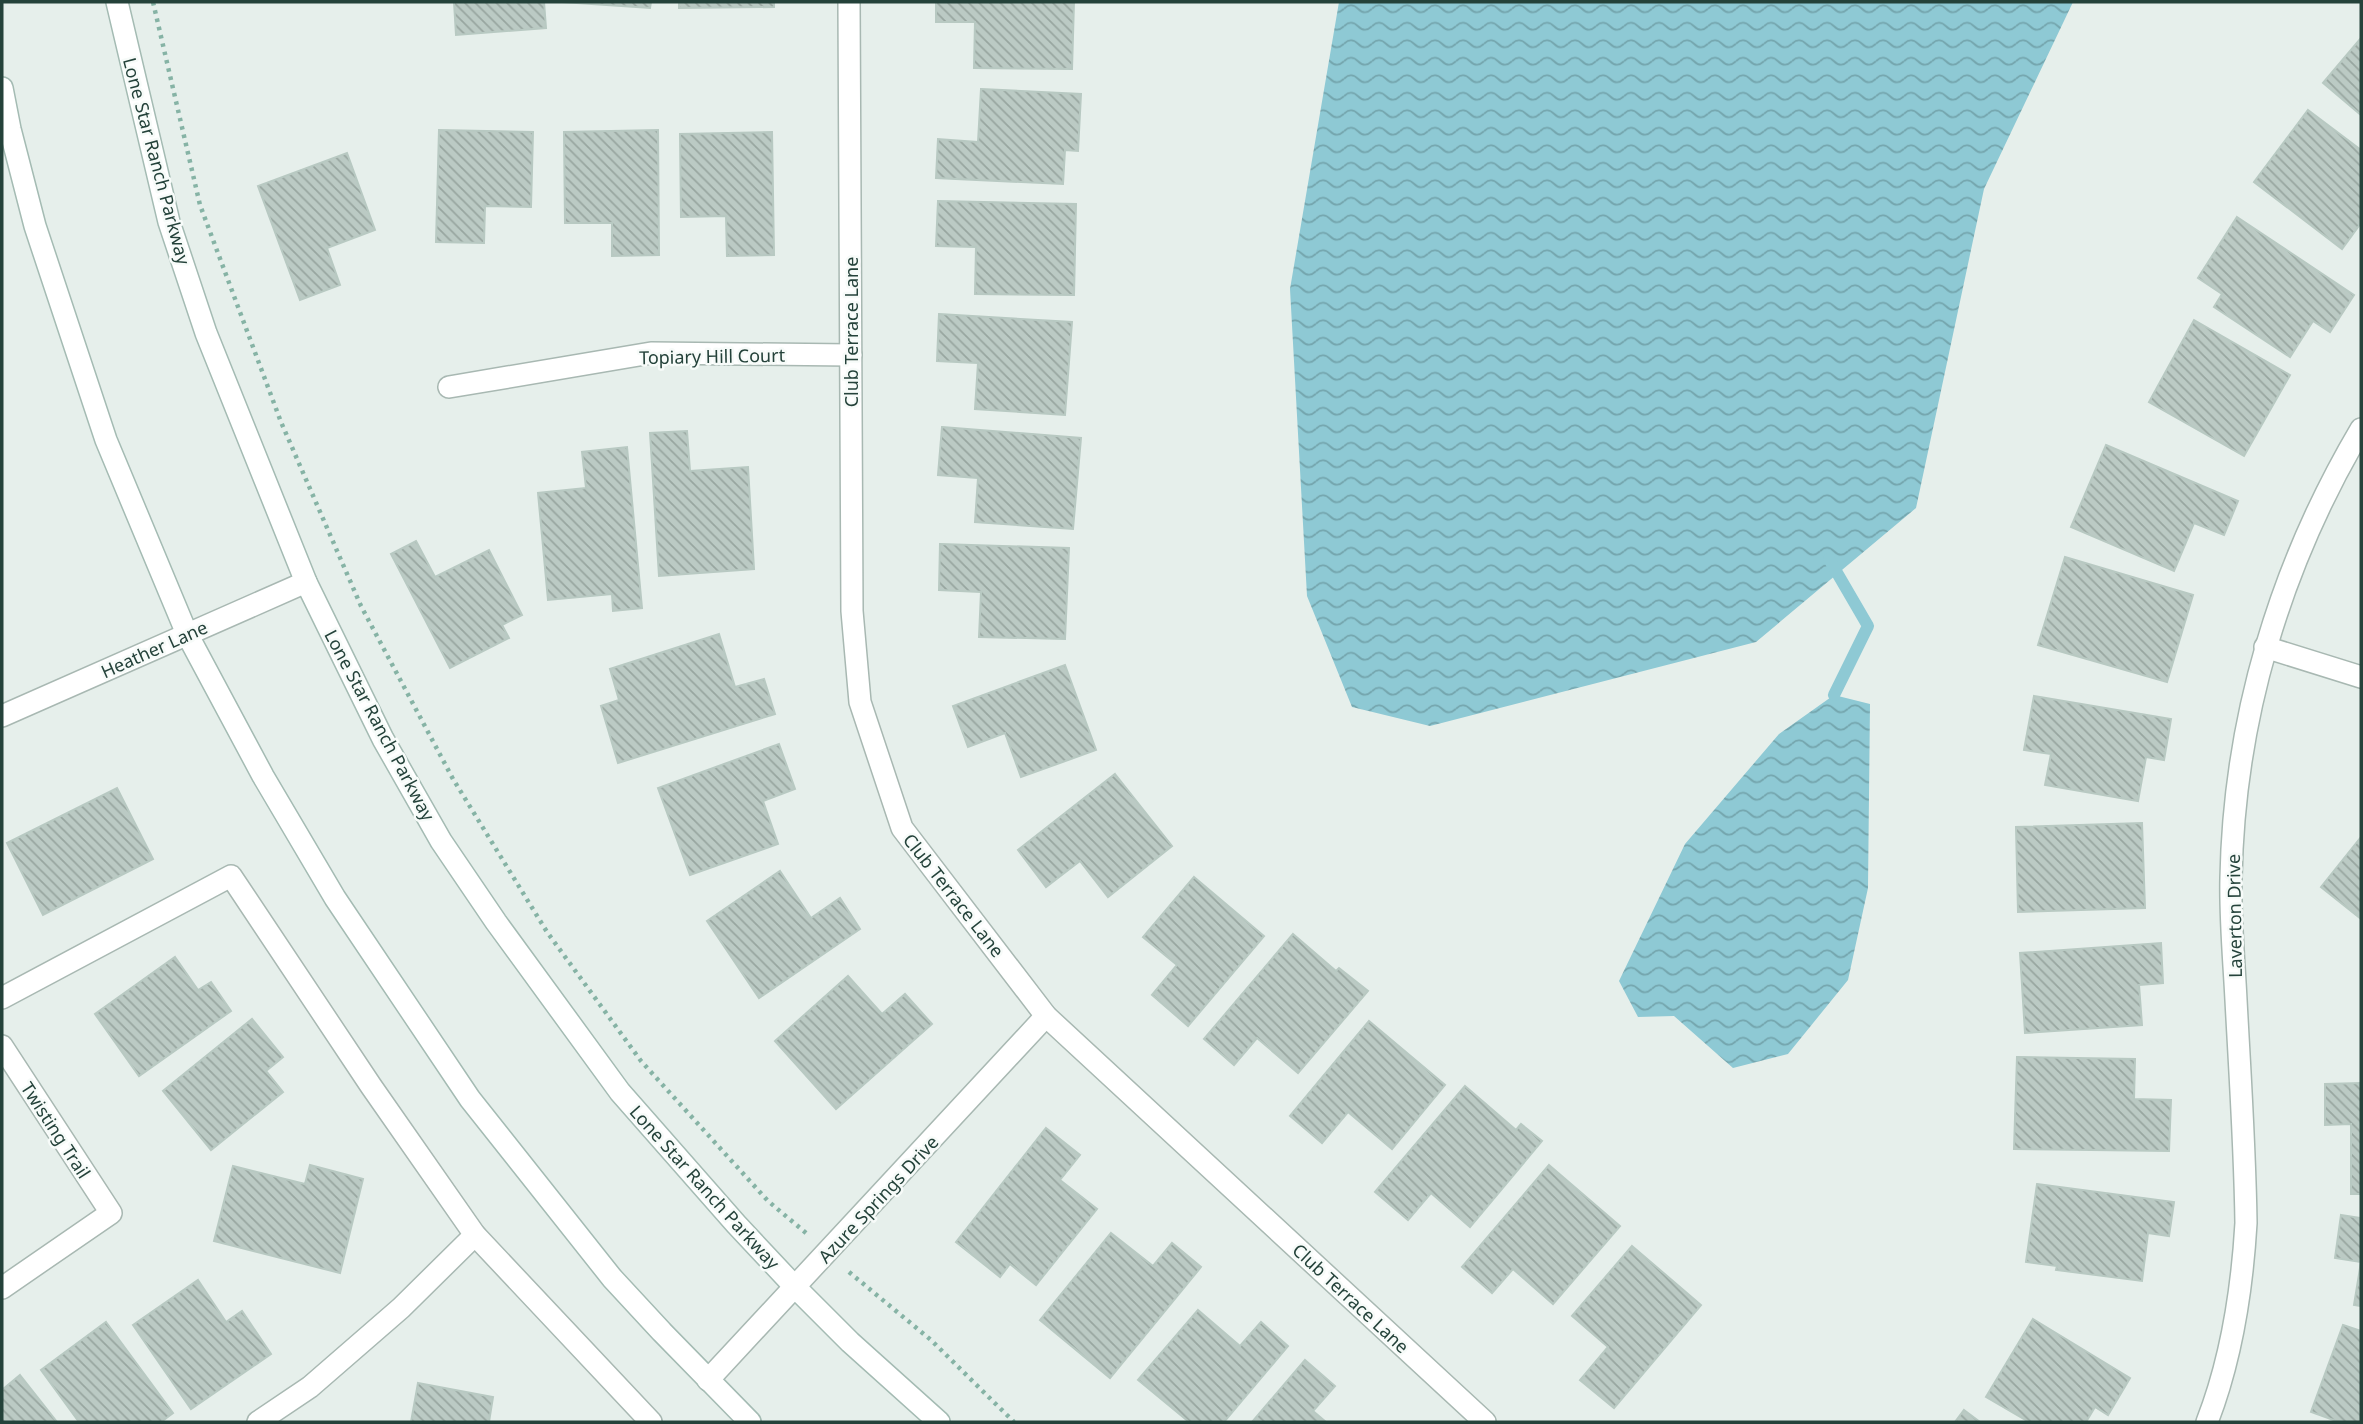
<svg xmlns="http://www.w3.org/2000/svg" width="2363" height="1424" font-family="'Noto Sans',sans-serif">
	<defs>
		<pattern id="water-waves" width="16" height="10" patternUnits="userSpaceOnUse" patternTransform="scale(1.75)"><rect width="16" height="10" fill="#8ec9d4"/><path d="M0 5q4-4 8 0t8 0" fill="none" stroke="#74a5ad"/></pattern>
		<pattern id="building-back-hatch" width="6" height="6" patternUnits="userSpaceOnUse" patternTransform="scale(1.75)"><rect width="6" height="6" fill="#bbcac4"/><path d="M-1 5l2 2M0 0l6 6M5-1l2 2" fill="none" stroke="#98a6a0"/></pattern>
	</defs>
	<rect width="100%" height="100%" fill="#e6efeb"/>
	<g fill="url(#water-waves)">
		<polygon points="1339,2 2073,2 1984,189 1916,508 1756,642 1430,726 1352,707 1307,596 1290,289"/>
		<polygon points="1834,695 1870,704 1868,888 1848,980 1788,1054 1733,1068 1674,1016 1638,1017 1619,981 1685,844 1779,734"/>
	</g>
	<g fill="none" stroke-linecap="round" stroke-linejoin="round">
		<polyline stroke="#8ec9d4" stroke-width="12" points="1829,559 1868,626 1834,695"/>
	</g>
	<g fill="url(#building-back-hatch)" stroke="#b8c9c2" stroke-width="2">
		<polygon points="454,2 544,2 546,28 456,35"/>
		<polygon points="562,2 651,2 650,8"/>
		<polygon points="679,2 774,2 774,7 679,8"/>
		<polygon points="936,2 1074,2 1072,69 974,68 975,22 936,22"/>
		<polygon points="2361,38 2361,115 2323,83"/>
		<polygon points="981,89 1081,94 1078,151 1065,150 1063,184 936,178 938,139 978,142"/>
		<polygon points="2308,110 2361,150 2361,223 2342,249 2254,182"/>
		<polygon points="439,130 533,132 531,207 485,206 484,243 436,242"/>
		<polygon points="658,130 659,255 612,256 612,223 565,223 564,132"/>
		<polygon points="772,132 774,255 727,256 726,216 681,217 680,134"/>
		<polygon points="347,153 375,230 327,248 340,285 300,300 258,186"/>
		<polygon points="938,201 1076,204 1074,295 975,294 976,247 936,246"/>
		<polygon points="2237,217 2354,295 2330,332 2313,321 2290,357 2214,307 2222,294 2198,278"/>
		<polygon points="939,314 1072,322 1065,415 975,409 978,363 937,361"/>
		<polygon points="2194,320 2290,375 2244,456 2149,402"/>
		<polygon points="942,427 1081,438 1073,529 975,522 978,478 938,475"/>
		<polygon points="687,431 690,471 748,467 754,569 659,576 650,433"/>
		<polygon points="2106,445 2238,501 2224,535 2194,523 2174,571 2071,527"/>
		<polygon points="627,447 642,608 613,611 612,594 548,600 538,493 586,488 582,452"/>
		<polygon points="416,541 435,577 489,550 522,615 502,625 509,638 450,668 391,554"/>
		<polygon points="940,544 1069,548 1065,639 979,637 981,592 939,590"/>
		<polygon points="2065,557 2193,595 2167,682 2038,645"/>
		<polygon points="719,634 735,687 764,679 775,714 618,763 601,706 619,700 610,669"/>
		<polygon points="1065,665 1096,750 1021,777 1005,733 968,747 953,706"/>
		<polygon points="2034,696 2171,719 2164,760 2146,757 2138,801 2045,785 2051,754 2024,750"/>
		<polygon points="779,744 795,789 763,801 778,844 690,875 658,788"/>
		<polygon points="1115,774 1172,846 1108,897 1080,861 1046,887 1018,850"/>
		<polygon points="117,788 153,859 43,915 7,843"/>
		<polygon points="2142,823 2145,908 2018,912 2016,827"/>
		<polygon points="2361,837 2361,919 2321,887"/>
		<polygon points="780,871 811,918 840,898 860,929 759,998 707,921"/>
		<polygon points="1194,877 1264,936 1188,1026 1152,995 1177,965 1143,937"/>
		<polygon points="1293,934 1336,971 1339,968 1368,991 1298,1073 1257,1038 1234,1065 1204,1039"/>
		<polygon points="2161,943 2163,983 2139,985 2142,1025 2025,1033 2020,953"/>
		<polygon points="175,957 198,990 211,982 231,1011 139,1076 95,1014"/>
		<polygon points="848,976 882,1014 905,994 932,1024 836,1109 775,1041"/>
		<polygon points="252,1019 283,1057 266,1071 283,1092 211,1150 163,1091"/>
		<polygon points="1369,1021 1445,1085 1392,1149 1348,1112 1322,1143 1290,1116"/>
		<polygon points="2017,1057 2135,1059 2134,1099 2171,1100 2169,1151 2014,1149"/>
		<polygon points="2361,1083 2361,1194 2351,1194 2351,1124 2325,1125 2325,1084"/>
		<polygon points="1465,1086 1516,1130 1521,1124 1542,1141 1470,1227 1431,1193 1408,1220 1375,1192"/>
		<polygon points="1046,1128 1080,1155 1060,1180 1097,1209 1036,1285 1010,1264 1000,1277 956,1242"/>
		<polygon points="310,1165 363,1179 340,1273 214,1241 233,1166 305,1184"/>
		<polygon points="1549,1165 1620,1226 1553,1304 1513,1269 1492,1293 1462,1267"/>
		<polygon points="2037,1184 2174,1202 2169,1236 2148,1233 2142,1281 2056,1270 2057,1266 2026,1262"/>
		<polygon points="2341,1215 2361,1218 2361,1306 2354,1305 2361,1262 2335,1258"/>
		<polygon points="1111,1233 1153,1266 1172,1243 1201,1267 1110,1378 1040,1320"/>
		<polygon points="1632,1246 1701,1305 1614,1408 1580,1380 1608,1347 1572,1316"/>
		<polygon points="198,1280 226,1322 242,1311 271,1354 191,1409 133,1325"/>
		<polygon points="1198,1310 1240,1346 1261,1322 1288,1346 1224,1422 1189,1422 1138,1380"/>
		<polygon points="2033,1319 2130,1378 2108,1415 2095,1407 2086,1422 2029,1422 1986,1397"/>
		<polygon points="106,1322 173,1413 161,1422 79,1422 41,1370"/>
		<polygon points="2343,1325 2361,1331 2361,1422 2339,1422 2311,1412"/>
		<polygon points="1305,1360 1335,1386 1313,1411 1326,1422 1252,1422"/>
		<polygon points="20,1375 57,1422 2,1422 2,1390"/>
		<polygon points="418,1383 493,1397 489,1422 411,1422"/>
		<polygon points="1964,1410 1980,1422 1955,1422"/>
	</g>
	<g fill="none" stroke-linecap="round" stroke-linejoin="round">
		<g stroke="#a8b8b2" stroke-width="24">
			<g id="lane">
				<polyline points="2,998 231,876 371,1086 475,1235 651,1422"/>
				<polyline points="258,1422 310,1387 401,1308 475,1235"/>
			</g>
		</g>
		<g stroke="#a8b8b2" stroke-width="24">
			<g id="street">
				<polyline points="849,2 852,611 860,702 902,828 1046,1016 1485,1422"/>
				<polyline points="449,387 651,353 851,355"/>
				<polyline points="2265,647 2361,677"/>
				<polyline points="2,716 306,582"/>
				<polyline points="2,1046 111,1213 2,1288"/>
				<polyline points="708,1380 1046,1016"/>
				<path d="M2207,1422C2232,1358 2242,1291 2246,1223C2245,1149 2240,1075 2236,1000C2234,960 2230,919 2231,878C2234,719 2280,566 2361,429"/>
			</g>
		</g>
		<g stroke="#a4bbb3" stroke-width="24">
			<g id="secondary">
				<polyline points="117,2 169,222 206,333 306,582 383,739 441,841 496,922 620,1092 736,1224 796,1288 850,1342 939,1422"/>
				<polyline points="2,88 10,129 35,226 106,440 187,634 263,776 335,898 470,1099 612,1278 662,1332 750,1422"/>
			</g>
		</g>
		<g stroke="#86b3a5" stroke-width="4.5" stroke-dasharray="3.5 5" stroke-linecap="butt">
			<polyline points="153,2 200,205 281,422 361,606 453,779 547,932 641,1061 768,1201 806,1233"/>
			<polyline points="849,1272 931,1340 1014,1422"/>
		</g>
		<use href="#lane" stroke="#fff" stroke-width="21"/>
		<use href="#street" stroke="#fff" stroke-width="21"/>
		<use href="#secondary" stroke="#fff" stroke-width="21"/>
	</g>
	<g text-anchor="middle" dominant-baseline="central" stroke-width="5" stroke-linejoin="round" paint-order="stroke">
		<g font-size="18" fill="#24423a" stroke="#f7fbf9">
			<text transform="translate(157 161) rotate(75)">Lone Star Ranch Parkway</text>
			<text transform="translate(851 332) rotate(-90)">Club Terrace Lane</text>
			<text transform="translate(712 356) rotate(-1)">Topiary Hill Court</text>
			<text transform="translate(154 649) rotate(-24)">Heather Lane</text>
			<text transform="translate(380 725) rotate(62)">Lone Star Ranch Parkway</text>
			<text transform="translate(954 895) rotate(52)">Club Terrace Lane</text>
			<text transform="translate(2234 916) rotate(-91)">Laverton Drive</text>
			<text transform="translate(56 1130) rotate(57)">Twisting Trail</text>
			<text transform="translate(705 1187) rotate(48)">Lone Star Ranch Parkway</text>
			<text transform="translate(878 1199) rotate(-47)">Azure Springs Drive</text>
			<text transform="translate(1351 1298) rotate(43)">Club Terrace Lane</text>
		</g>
	</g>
	<rect width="2363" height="1424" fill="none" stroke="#24423a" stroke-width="7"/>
</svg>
